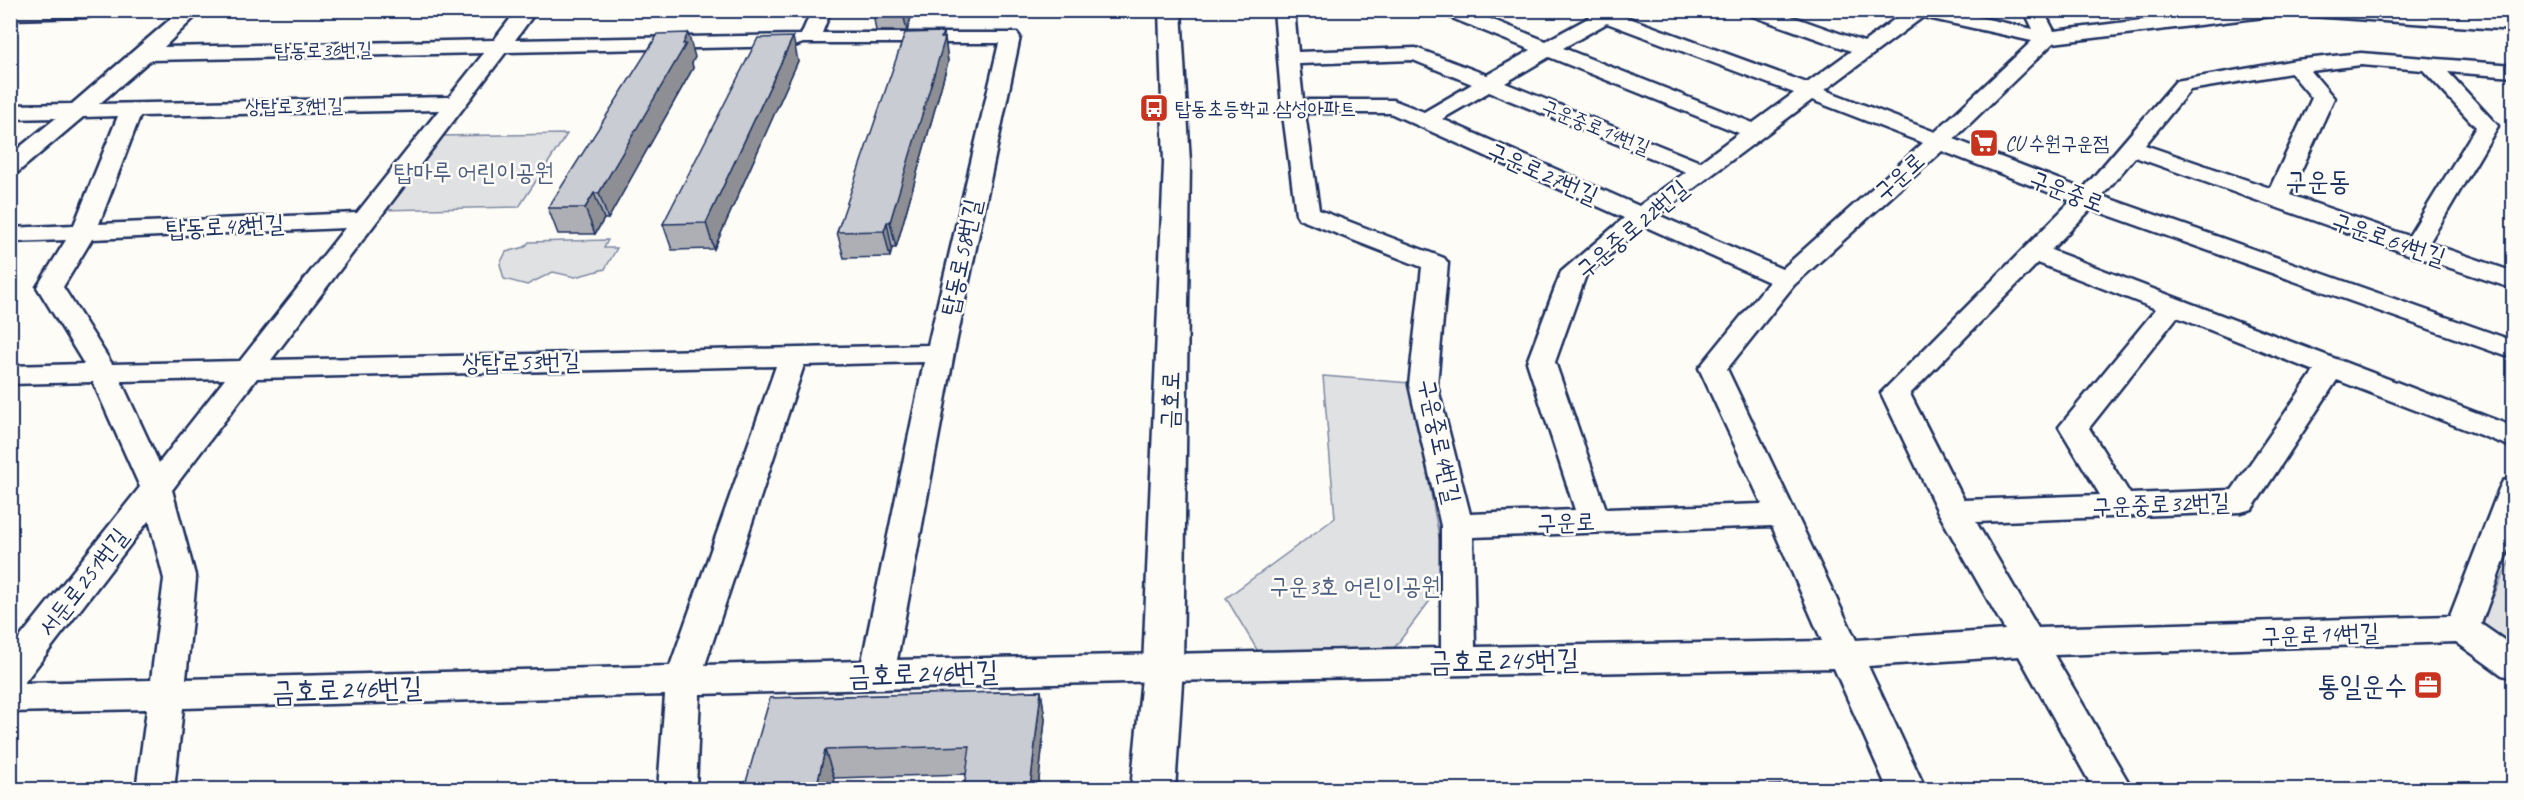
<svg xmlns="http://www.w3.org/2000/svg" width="2524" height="800" font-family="Caveat,'Poor Story',sans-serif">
	<rect width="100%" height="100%" fill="#fdfcf7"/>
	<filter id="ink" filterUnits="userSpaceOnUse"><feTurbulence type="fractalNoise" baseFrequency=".0167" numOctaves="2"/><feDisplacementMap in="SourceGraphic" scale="12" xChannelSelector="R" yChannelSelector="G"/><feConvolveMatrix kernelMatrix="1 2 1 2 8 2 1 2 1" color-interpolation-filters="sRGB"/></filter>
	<g filter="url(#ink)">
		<polygon fill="#edeeec" points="1694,783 1862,789 1482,790"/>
		<g fill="#e0e1e3" stroke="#7e88a0" stroke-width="1.5">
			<polygon points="567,134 519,207 381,210 439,136"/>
			<polygon points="608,240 604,248 617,248 605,269 575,277 553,272 527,285 504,279 500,264 506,252 525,247 529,242"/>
			<polygon points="1323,376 1410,383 1447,578 1392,651 1262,658 1226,598 1335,518"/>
			<polygon points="2513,554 2513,644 2481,623"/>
		</g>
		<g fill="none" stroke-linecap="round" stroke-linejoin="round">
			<g stroke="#1b2f5e" stroke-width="5">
				<g id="street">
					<path d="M181,10H202L164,47L494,40L517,10H537L515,40L801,35L812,10H831L822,33H1017L1020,37L954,353L897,660L1441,648V526L1409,385L1422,267L1299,219L1296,214L1282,107L1274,10H1294L1298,52L1416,48L1487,75L1531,50L1442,14L1440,10H1468L1546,41L1590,17L1581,10H1624L1621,15L1807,83L1851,51L1747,14L1745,10H1774L1864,42L1907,10H1946L2033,29L2024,10H2043L2054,31L2221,10H2281L2272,16L2053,43L1954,139L2083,189L2176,81L2296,60L2361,53L2514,65V77L2448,72L2498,126L2429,243L2514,272V289L2405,253L2135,157L2102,196L2514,341V359L2091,209L2051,250L2514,427V448L2337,380L2252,509L2241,512L1976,522L2038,628L2450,616L2499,489L2503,481L2514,478V533L2481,624L2514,647V679L2502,675L2456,642L2054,655L2133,790H2094L2019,656L1868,666L1926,790H1888L1834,668L1163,681L700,694L696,790H658L665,695L183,708L174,790H136L147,709L10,712V650L140,487L93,382L10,384V366L84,364L37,287L66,240L10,242V228L74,225L118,116L83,117L18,172L10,174V155L56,118L10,119V105L72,104ZM1923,17L2032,41L1935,132L1825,90ZM1607,23L1794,93L1753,123L1563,48ZM803,43H999L928,345L271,360L506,52L795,46ZM484,53L449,97L99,104L150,60ZM1549,57L1739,133L1700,162L1505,83ZM1413,60L1472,84L1424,112L1393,100H1303L1299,64ZM2361,65L2423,70L2476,127L2409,236L2290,195L2334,98L2311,71ZM2291,73L2312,98L2270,188L2145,145L2190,90ZM1489,92L1686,172L1639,206L1442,119ZM1812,100L1923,143L1782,269L1658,215ZM439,110L357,213L99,224L140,116ZM1305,113H1390L1624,218L1561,272L1527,362L1575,510L1470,514L1437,385L1448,263L1444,258L1319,210ZM1942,151L2071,201L1881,393L1938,512L2005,630L1856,640L1727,369L1794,285ZM1644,226L1769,282L1699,368L1762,504L1606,509L1555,362L1586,275ZM345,228L240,361L112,364L63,287L92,239ZM2038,263L2156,309L2059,427L2100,495L1964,500L1910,394ZM2177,317L2314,371L2232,490L2130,494L2089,428ZM924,362L862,661L705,665L804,365ZM776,366L670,666L186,679L196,579L172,490L257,378ZM225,379L159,463L121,381ZM149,520L164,579L151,680L24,683ZM1772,526L1822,641L1475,647L1473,537Z"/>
					<polygon points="2302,10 2403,10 2514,18 2514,30 2311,16"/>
				</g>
			</g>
			<g stroke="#1b2f5e" stroke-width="5">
				<g id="secondary">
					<polygon points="10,10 97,10 94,15 86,17 10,19"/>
					<polygon points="1159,10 1181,10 1190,163 1183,667 1175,790 1131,790 1143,667 1164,163"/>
				</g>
			</g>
			<use href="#street" fill="#fdfcf7" fill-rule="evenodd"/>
			<use href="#secondary" fill="#fdfcf7" fill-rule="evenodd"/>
		</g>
		<g fill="#adafb5" stroke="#1b2f5e" stroke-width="1.5">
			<polygon points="873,10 913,10 913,11 907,31 876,31 873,13"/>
			<polygon points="943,32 943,38 945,38 948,62 896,248 892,248 890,257 844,258 837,232"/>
			<polygon points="695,57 692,63 693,68 608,219 604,219 595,234 558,234 548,208"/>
			<polygon points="798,61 714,249 672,250 663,224"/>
			<polygon points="2514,582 2514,615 2507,611"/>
			<polygon points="1041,691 1045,719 1038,789 964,789 966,774 834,778 770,698"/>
		</g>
		<g fill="#8d8f94" stroke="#1b2f5e" stroke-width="1.5">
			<polygon points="904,10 913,10 913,11 907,31 903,13"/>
			<polygon points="943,32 944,40 945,38 948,62 896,248 890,222"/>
			<polygon points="688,33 695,57 692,63 693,68 608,219 599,193"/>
			<polygon points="793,37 798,61 714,249 706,223"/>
			<polygon points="594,193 604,219 595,234 585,208"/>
			<polygon points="887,222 892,248 890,257 884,231"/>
			<polygon points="1041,691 1045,719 1038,789 1030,789"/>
			<polygon points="825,750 834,778 832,789 816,789"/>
		</g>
		<g fill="#c9ccd3" stroke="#1b2f5e" stroke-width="1.5">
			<polygon points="873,10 904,10 903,13 873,13"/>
			<polygon points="943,32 941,38 945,38 890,222 887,222 884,231 837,232 905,33"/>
			<polygon points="688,33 683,44 686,44 599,193 594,193 585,208 548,208 658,34"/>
			<polygon points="793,37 706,223 663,224 758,38"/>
			<polygon points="1041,691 1030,789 964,789 970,746 825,750 816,789 744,789 770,698"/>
			<polygon points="1850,783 1852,789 1697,789 1697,787"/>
		</g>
	</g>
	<defs>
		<g id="bus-square" transform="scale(1.5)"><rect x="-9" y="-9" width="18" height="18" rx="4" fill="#c8321e" stroke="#fdfcf7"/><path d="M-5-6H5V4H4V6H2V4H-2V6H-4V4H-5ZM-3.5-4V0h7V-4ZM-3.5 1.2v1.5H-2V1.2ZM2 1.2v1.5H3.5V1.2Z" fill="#fff"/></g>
		<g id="supermarket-square" transform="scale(1.5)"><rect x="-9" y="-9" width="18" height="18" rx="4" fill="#c8321e" stroke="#fdfcf7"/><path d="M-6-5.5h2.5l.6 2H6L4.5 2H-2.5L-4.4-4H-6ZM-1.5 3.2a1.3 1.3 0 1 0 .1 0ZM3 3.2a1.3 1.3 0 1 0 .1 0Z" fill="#fff"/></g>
		<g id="office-square" transform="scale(1.5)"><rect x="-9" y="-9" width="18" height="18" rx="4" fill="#c8321e" stroke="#fdfcf7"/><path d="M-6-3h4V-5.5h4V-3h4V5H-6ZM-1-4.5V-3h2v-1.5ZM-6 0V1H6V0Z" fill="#fff"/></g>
	</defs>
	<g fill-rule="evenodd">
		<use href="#bus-square" x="1154" y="108"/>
		<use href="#supermarket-square" x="1984" y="143"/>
		<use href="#office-square" x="2428" y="685"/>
	</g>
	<g text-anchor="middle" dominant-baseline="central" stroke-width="5" stroke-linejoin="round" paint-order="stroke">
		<g font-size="20" fill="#1b2f5e" stroke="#fdfcf7">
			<text transform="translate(323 50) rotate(-1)">탑동로36번길</text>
			<text transform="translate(294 106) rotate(-1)">상탑로39번길</text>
			<text transform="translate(1596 127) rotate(22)">구운중로14번길</text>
		</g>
		<g font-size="20" fill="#1b2f5e" stroke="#fdfcf7" text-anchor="start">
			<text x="1175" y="108">탑동초등학교.삼성아파트</text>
			<text x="2005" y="143">CU 수원구운점</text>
		</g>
		<g font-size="24" fill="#4c5c7f" stroke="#fdfcf7">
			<text x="474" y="172">탑마루 어린이공원</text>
			<text x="1355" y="586">구운3호 어린이공원</text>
		</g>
		<g font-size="24" fill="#1b2f5e" stroke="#fdfcf7">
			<text transform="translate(1543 173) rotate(24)">구운로27번길</text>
			<text transform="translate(1899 176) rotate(-42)">구운로</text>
			<text transform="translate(2067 191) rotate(21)">구운중로</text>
			<text transform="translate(225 226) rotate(-3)">탑동로48번길</text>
			<text transform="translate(1632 229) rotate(-40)">구운중로22번길</text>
			<text transform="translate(2389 239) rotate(19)">구운로64번길</text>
			<text transform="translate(961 257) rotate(-78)">탑동로58번길</text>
			<text transform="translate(521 362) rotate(-1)">상탑로53번길</text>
			<text transform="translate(1170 400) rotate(-88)">금호로</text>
			<text transform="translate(1440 441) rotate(78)">구운중로4번길</text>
			<text transform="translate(2161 504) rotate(-2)">구운중로32번길</text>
			<text transform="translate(1566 522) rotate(-2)">구운로</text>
			<text transform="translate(83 582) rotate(-52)">서둔로251번길</text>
			<text transform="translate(2320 634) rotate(-2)">구운로14번길</text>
		</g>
		<g font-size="27" fill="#1b2f5e" stroke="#fdfcf7">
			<text x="2318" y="181">구운동</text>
		</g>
		<g font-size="28" fill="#1b2f5e" stroke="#fdfcf7">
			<text transform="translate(1504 660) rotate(-1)">금호로245번길</text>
			<text transform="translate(923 673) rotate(-2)">금호로246번길</text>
			<text transform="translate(347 689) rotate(-2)">금호로246번길</text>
		</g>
		<g font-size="28" fill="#1b2f5e" stroke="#fdfcf7" text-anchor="end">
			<text x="2407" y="685">통일운수</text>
		</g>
	</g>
	<rect width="2524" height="800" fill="none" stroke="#fdfcf7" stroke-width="36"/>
	<rect x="18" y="18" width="2488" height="764" fill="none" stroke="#1b2f5e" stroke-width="2" filter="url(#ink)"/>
</svg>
